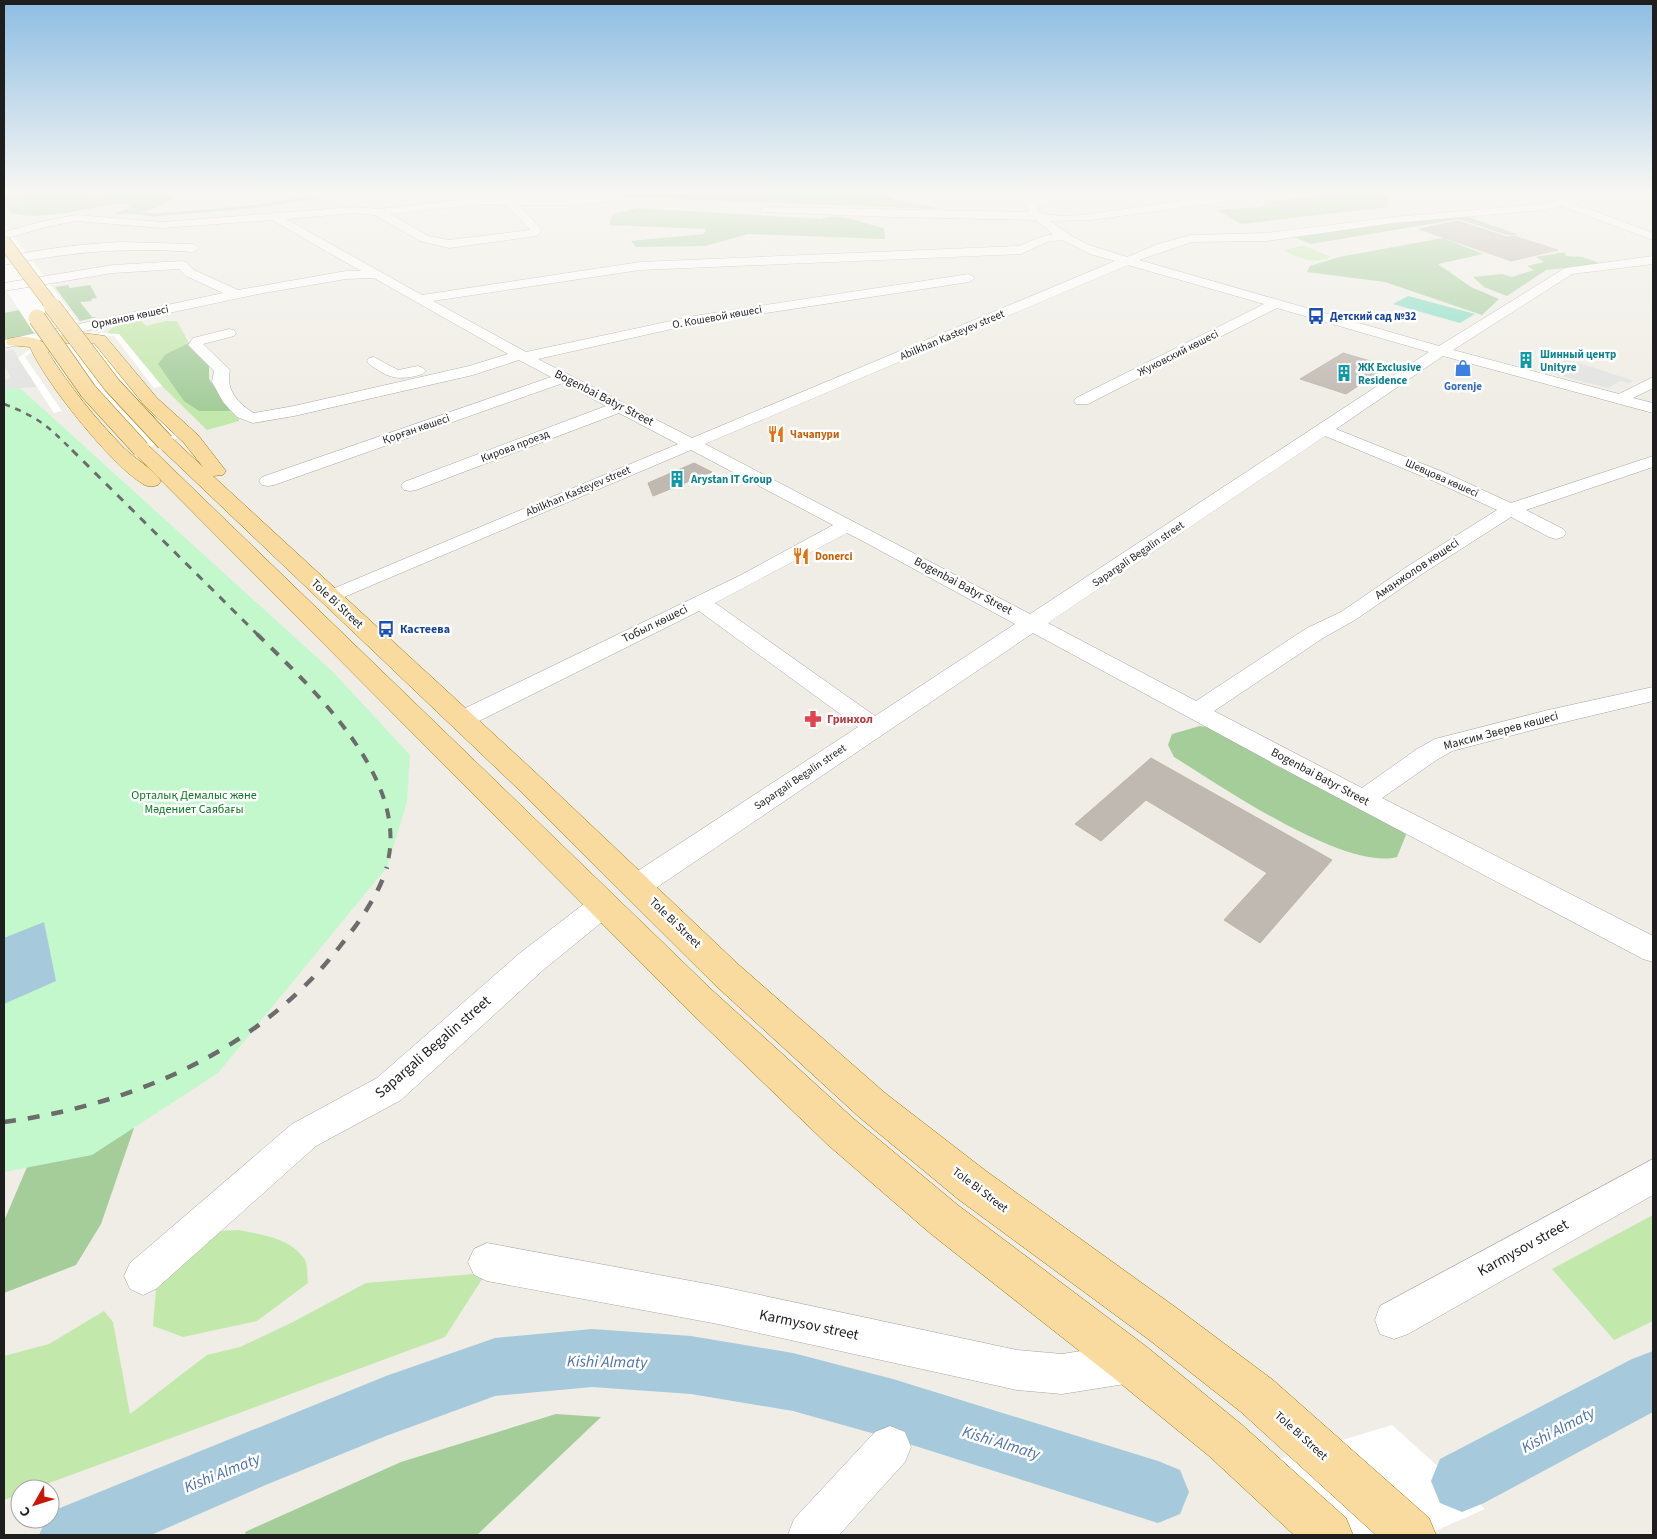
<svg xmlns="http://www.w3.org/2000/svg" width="1657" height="1539" font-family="'Source Sans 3',sans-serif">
	<rect width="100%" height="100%" fill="#efede5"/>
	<g fill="#c3e8ac">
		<polygon points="28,194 23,204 9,209 4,208 4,197"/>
		<path d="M1301,246H1305L1331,257C1315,265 1298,258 1284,250Z"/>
		<path d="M140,319L146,326L166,321H177L189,343L209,364V379L230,411L239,419V421L207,430L162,386L119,334H107C112,324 130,321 140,319Z"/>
		<polygon points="1653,1215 1653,1321 1614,1340 1552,1269"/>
		<path d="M239,1230C263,1235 291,1238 305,1260C308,1266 307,1277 308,1283L257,1321L183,1337L153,1326L156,1289L216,1231Z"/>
		<polygon points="486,1273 445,1337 33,1489 20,1489 20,1494 4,1500 4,1356 49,1344 104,1311 113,1322 130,1414 207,1355 240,1347 291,1323 366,1283"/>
	</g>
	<g fill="#a4cd9a">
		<path d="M56,192H166L175,197C158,210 134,215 113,214L131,208L125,203C93,206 38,223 9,212V209L22,204L28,194Z"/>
		<polygon points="626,192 876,192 894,199 941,209 626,197"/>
		<polygon points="1357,192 1381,194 1390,200 1387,207 1241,224 1217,210 1262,207 1266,202"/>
		<path d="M637,208L821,219C840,211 865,225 884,228L885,239L748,234L705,246L636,247L631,241L704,234L706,229L609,225L613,214Z"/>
		<polygon points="1463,215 1519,235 1507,235 1459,219 1311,244 1289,235"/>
		<polygon points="1443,238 1483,254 1438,264 1471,287 1499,299 1482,315 1385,282 1307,272 1310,266 1339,257"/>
		<polygon points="1565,252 1566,256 1583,257 1602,264 1546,270 1507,296 1484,287 1473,277 1502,274 1512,277 1534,270 1527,266 1544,262 1536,257"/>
		<polygon points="68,285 70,288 90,285 97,298 91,299 92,301 80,302 92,317 97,317 80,321 55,287"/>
		<polygon points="19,310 34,333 4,340 4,313"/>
		<polygon points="189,343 209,364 209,379 230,411 199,411 184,401 158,364 166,354"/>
		<path d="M1200,726L1227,731L1273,764L1400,827L1406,835L1397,857C1344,871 1221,786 1174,757L1168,745L1172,734Z"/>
		<polygon points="92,1128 134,1128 101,1224 76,1265 4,1293 4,1221 36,1146"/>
		<polygon points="556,1414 601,1417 477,1535 246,1535 245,1532 401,1462"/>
	</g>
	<polygon fill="#c3f8cc" points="20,388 333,672 410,755 407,802 387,867 218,1073 92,1155 4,1172 4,389"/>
	<polygon fill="#84dcc3" points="1408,296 1475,314 1460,323 1393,304"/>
	<g fill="#e2e2e2">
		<polygon points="13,349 37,387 4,389 4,380 11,378 4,366 4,351"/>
		<polygon points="1567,359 1631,380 1633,381 1629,383 1621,381 1608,388 1547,372"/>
	</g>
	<polygon fill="#a6cadc" points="44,922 56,981 4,1004 4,938"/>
	<g fill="#fff">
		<polygon points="4,223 86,332 119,334 162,386 154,388 114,336 88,335 141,401 179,438 132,451 84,400 42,345 25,357 62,411 54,413 18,358 40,342 4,287"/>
		<polygon points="1392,1425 1485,1509 1426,1535 1303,1535 1236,1472"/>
	</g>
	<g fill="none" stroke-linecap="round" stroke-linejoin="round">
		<g stroke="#a6cadc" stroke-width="3">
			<path d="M669,192C747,198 824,197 902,192"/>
			<path d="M31,207C64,200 103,190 135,204L129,212L154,215L251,207L349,192"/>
		</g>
		<g fill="#a6cadc" fill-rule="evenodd">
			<polygon points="592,1329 691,1336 793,1353 893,1379 1158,1461 1180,1470 1189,1492 1180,1514 1158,1523 893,1439 793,1411 691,1394 592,1387 495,1396 386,1436 268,1484 151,1535 39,1535 46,1519 50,1519 50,1512 386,1376 495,1338"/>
			<polygon points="1653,1351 1653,1412 1484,1503 1462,1512 1440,1503 1431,1481 1440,1459 1632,1359"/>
		</g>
	</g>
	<g fill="#c0b9b1" stroke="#c0b5a7">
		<polygon points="1458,221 1507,237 1514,236 1558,250 1511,261 1419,229"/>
		<polygon points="1343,353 1388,366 1346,394 1300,379"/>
		<polygon points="694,463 712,472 653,496 648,483"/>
		<polygon points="1151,758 1332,860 1260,943 1224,920 1267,873 1146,800 1101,841 1075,824"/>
	</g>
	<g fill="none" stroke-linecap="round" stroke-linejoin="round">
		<g stroke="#a5a5a5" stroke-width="1">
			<g id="minor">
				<polygon points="4,192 27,192 4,198"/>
				<polygon points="265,192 287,192 282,195 243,203 238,200 239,198"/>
				<path d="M609,192H619V201L566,205H519L542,230L537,236L449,248L420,241L375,215L355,213L286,219L422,295L640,262L1019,246L1040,237L1053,234L1036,220L893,217L762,212L761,210L762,208L766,207L1028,212L1027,205C1036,194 1050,192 1064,192L1038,206C1038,211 1040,213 1044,214C1070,219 1100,212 1125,209C1176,202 1227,192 1278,192L1273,195L1091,220L1050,221L1073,237L1089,245L1127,257L1158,244L1191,235L1267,233L1393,217L1544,204L1590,192H1609L1573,203L1653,233V240L1561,206L1544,210L1393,223L1267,241L1192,242L1139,260L1439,346L1565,268L1653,256V264L1572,274L1453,350L1619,394L1653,377V388L1633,398L1653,403V413L1443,356L1336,429L1448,474L1511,503L1653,456V467L1526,510L1563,529L1566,533L1563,537L1556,539L1549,537L1511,517L1422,574L1355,620L1323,638L1214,711L1362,788L1417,749L1435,739L1548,710L1653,687V701L1548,726L1452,751L1435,761L1382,798L1653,936V962L1643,959L1295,775L1033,633L647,894L637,897L627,894L623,886L627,878L858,727L699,611L469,726L461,728L453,726L449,720L453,714L741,575L833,525L691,450L330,603L323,601L320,597L323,593L678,444L619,413L416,490L410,491L404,490L401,486L404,482L606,406L563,383L274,485L268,486L262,485L259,481L262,477L551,377L519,360L473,375L294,416L253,423L237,417L223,402L212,382L214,371L188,345L193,338L229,329L234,330L236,333L234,336L203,344L227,367L230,370C225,389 238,404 254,413L294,406L469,366L508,354L374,278L346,279L258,294L4,348V340L223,293L186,276L179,269L113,273L4,291V283L113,265L182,261L186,262L194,270L238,290L346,271H361L272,220L162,228L76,221L46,227L4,239V232L44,221L76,215L162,222L355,207L378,209L481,198L566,199L609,196ZM481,204L507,205L530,230L449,240L428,236L390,214ZM1062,240L1090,254L1115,261L692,438L538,359L694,324L969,282L975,278L969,274L694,316L526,352L433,301L640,270L1021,254L1047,242ZM1128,265L1264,304L1076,398L1074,401L1076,404H1088L1277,308L1429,352L1030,614L705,444ZM1325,436L1436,482L1497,510L1408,566L1341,612L1307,628L1196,701L1048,623ZM847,533L859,539L1015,624L875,716L715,603Z"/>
				<path d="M121,242L193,244L199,248L193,252C124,247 71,252 4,265V257C43,249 81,244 121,242Z"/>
				<path d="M374,357L398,370L418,366L423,368L426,371L423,374C399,381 389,379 369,364L367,361L369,358Z"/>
				<polygon points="603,894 613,897 617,905 613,913 542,971 401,1100 316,1146 156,1289 143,1295 130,1289 124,1276 130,1263 292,1124 377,1078 520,953 593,897"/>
				<polygon points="1653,1159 1653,1195 1408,1334 1394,1339 1380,1334 1375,1320 1380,1306"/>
				<polygon points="487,1243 718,1286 1017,1350 1062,1354 1131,1343 1145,1349 1151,1363 1145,1377 1131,1383 1062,1394 1017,1390 718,1324 487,1281 474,1275 468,1262 474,1249"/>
				<polygon points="890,1426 905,1432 911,1447 905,1462 839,1535 788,1535 794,1519 875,1432"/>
			</g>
		</g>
		<g stroke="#957304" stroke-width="1">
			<g id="major">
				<path d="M76,332L105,336L157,398L198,435L226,471L223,475L213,476L535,772L739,965L885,1093L986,1171L1178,1309L1273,1380L1429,1518L1436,1535H1376L1241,1412L1148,1339L958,1199L859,1117L715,985L515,786L158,446L156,442L158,438L165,436L172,438L203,467L184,443L145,406L94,343H67L48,352C69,386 95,418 123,447C135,459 152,468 161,481L158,485C152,487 148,487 143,484C111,465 44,381 30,347L8,345L6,342L8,339C18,336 35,336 42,342L54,337Z"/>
				<polygon points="141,443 148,445 712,990 854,1119 959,1206 1147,1347 1241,1424 1346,1518 1353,1535 1294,1535 1209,1456 1115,1379 931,1234 828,1145 688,1010 134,453 132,449 134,445"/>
			</g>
		</g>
		<use href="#minor" fill="#fff" fill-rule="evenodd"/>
		<use href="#major" fill="#f9db9f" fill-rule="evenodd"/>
		<path stroke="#6c6c6c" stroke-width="2.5" stroke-dasharray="6 6" stroke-linecap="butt" d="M4,404C38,417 48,426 73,451"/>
		<polyline stroke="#6c6c6c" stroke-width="3" stroke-dasharray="8 8" stroke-linecap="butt" points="72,450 258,635"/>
		<path stroke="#6c6c6c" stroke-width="4" stroke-dasharray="10 10" stroke-linecap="butt" d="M257,634C312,688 413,781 386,868"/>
		<path stroke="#6c6c6c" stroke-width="4.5" stroke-dasharray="12 12" stroke-linecap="butt" d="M4,1122C133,1105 260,1050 341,945C360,921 378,896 387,867"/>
		<g stroke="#957304" stroke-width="14" stroke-linecap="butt">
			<polyline id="major-bridge-far1" points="4,242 53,307"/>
		</g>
		<g stroke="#957304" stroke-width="18" stroke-linecap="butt">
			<g id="major-bridge">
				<polyline points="52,306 112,385 165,442"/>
				<polyline points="37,318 88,391 141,449"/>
			</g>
		</g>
		<use href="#major-bridge-far1" stroke="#f9db9f" stroke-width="13"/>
		<use href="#major-bridge" stroke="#f9db9f" stroke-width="17"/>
	</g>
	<linearGradient id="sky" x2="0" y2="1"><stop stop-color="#8dbde3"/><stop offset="0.47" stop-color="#f8f7f3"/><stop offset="1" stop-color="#f8f7f3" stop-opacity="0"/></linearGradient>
	<rect width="1657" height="408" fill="url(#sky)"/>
	<defs>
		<g id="bus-bare" transform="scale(1.35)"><path d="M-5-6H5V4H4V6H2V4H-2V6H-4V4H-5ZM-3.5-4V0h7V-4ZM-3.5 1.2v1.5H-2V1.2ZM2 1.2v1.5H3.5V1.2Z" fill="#1a4fb4" stroke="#fff" stroke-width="2.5" paint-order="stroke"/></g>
		<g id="building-bare" transform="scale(1.35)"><path d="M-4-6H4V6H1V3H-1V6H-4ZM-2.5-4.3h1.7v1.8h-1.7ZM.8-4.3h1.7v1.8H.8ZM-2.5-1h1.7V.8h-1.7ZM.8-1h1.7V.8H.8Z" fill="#0f9aa8" stroke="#fff" stroke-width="2.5" paint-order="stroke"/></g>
		<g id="shop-bare" transform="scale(1.35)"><path d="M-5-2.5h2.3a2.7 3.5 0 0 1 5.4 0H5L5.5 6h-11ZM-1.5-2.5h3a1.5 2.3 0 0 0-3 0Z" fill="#3f7fe0" stroke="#fff" stroke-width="2.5" paint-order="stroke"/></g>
		<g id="restaurant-bare" transform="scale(1.35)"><path d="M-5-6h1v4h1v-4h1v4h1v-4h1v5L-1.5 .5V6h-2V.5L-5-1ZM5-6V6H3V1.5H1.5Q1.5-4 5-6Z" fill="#e8710a" stroke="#fff" stroke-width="2.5" paint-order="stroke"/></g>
		<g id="pharmacy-bare" transform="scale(1.35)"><path d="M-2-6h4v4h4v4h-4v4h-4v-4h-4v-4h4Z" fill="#e0444e" stroke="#fff" stroke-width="2.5" paint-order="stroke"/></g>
	</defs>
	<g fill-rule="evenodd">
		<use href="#bus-bare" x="1316" y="316"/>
		<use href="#building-bare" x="1526" y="360"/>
		<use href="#shop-bare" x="1463" y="368"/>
		<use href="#building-bare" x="1344" y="373"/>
		<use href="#restaurant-bare" x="776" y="434"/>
		<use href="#building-bare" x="677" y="479"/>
		<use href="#restaurant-bare" x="801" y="556"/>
		<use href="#bus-bare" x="386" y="629"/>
		<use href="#pharmacy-bare" x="813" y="719"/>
	</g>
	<g text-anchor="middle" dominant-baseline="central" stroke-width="5" stroke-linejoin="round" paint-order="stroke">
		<g font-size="11" font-weight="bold" fill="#164399" stroke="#fff" text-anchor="start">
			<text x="1330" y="316">Детский сад №32</text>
		</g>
		<g font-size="11" fill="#1e1e1e" stroke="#fff">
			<text transform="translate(130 317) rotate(-12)">Орманов көшесі</text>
			<text transform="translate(717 317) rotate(-10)">О. Кошевой көшесі</text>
			<text transform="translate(952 335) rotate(-23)">Abilkhan Kasteyev street</text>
			<text transform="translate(1178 353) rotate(-27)">Жуковский көшесі</text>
			<text transform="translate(416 429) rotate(-19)">Қорған көшесі</text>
			<text transform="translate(515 446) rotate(-21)">Кирова проезд</text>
			<text transform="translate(1442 478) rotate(24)">Шевцова көшесі</text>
			<text transform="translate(578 491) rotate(-23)">Abilkhan Kasteyev street</text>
			<text transform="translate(1138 554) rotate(-34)">Sapargali Begalin street</text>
			<text transform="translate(800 777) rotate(-34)">Sapargali Begalin street</text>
		</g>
		<g font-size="11" font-weight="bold" fill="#0d838f" stroke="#fff" text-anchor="start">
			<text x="1540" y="354">Шинный центр<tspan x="1540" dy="13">Unityre</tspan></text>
			<text x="1358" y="367">ЖК Exclusive<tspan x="1358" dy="13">Residence</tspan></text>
			<text x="691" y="479">Arystan IT Group</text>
		</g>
		<g font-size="11" font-weight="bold" fill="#366cbe" stroke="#fff">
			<text x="1463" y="386">Gorenje</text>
		</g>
		<g font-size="11" font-weight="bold" fill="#c56008" stroke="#fff" text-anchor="start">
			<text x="790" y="434">Чачапури</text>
			<text x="815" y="556">Donerci</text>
		</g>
		<g font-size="12" fill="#1e1e1e" stroke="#fff">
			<text transform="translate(604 398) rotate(27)">Bogenbai Batyr Street</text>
			<text transform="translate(1417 569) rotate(-34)">Аманжолов көшесі</text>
			<text transform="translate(963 586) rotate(28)">Bogenbai Batyr Street</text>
			<text transform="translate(337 604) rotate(43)">Tole Bi Street</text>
			<text transform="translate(655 624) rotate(-26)">Тобыл көшесі</text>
			<text transform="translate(1501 731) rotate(-15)">Максим Зверев көшесі</text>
			<text transform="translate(1320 777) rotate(28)">Bogenbai Batyr Street</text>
			<text transform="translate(675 923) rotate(44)">Tole Bi Street</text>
			<text transform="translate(980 1190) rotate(37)">Tole Bi Street</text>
			<text transform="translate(1301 1436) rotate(42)">Tole Bi Street</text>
		</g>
		<g font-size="12" font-weight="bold" fill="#164399" stroke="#fff" text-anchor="start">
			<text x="400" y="629">Кастеева</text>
		</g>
		<g font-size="12" font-weight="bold" fill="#be3a42" stroke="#fff" text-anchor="start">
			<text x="827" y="719">Гринхол</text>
		</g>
		<g font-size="12" fill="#0e7a22" stroke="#fff">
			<text x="194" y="795">Орталық Демалыс және<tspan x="194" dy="14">Мәдениет Саябағы</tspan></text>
		</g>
		<g font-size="15" fill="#1e1e1e" stroke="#fff">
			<text transform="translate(433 1047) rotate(-41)">Sapargali Begalin street</text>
			<text transform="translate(1523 1248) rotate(-29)">Karmysov street</text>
			<text transform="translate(809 1325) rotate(12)">Karmysov street</text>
		</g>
		<g font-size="16" font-style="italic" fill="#4d73ac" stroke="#fff">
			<text transform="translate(607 1362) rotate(1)">Kіshі Almaty</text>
			<text transform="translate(1558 1430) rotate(-28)">Kіshі Almaty</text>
			<text transform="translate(1001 1443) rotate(17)">Kіshі Almaty</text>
			<text transform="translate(222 1473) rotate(-22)">Kіshі Almaty</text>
		</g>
	</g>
	<rect width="1657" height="1539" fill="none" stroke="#1e1e1e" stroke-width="10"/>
	<g transform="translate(35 1504) rotate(231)"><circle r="24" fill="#ffffff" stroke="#a5a5a5"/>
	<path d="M0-4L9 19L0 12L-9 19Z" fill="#c81805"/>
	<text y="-8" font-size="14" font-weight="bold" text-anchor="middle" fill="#1e1e1e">С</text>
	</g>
</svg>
